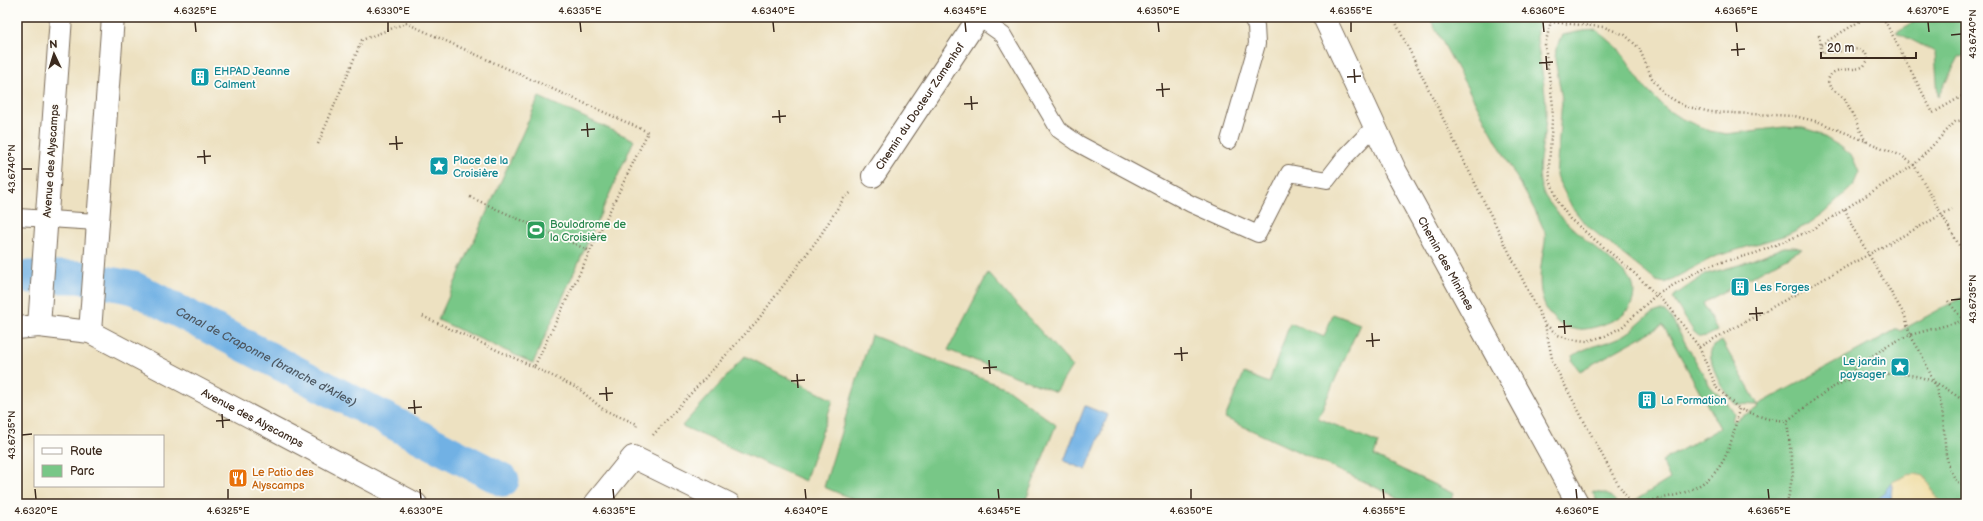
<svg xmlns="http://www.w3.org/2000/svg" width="1983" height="521" font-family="'Balsamiq Sans',sans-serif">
	<rect width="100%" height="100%" fill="#fdfcf7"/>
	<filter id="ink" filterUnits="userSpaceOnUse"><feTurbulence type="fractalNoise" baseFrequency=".025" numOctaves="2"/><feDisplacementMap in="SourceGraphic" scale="8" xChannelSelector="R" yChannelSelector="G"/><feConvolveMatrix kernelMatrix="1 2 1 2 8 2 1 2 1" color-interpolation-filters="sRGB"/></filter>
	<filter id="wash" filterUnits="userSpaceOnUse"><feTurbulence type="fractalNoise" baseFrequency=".012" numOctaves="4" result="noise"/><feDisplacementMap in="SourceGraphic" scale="16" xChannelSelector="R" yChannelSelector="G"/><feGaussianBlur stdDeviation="0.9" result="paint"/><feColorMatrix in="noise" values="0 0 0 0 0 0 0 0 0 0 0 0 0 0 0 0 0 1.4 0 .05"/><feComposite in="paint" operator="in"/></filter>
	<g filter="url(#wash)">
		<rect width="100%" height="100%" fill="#ede1c1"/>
		<g fill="#78c787" stroke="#5a7852">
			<path d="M1429,17H1541L1537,30V40C1540,64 1546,88 1546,112C1547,141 1529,175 1548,201C1571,233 1605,252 1631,280C1638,294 1632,311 1618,318C1598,328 1569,338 1552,317C1537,300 1539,274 1543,253C1544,247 1547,236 1544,230C1534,206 1519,183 1507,160C1481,113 1455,65 1429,17Z"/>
			<polygon points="1923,17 1966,17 1966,54 1959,57 1938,97 1935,52 1896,32"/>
			<polygon points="1597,30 1618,48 1644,87 1666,109 1680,118 1710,131 1726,134 1784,127 1803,128 1816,132 1841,147 1852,156 1859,172 1853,186 1824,213 1807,225 1786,235 1714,257 1665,283 1656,281 1585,224 1572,207 1556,176 1562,99 1555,59 1556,49 1562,35 1583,31"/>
			<polygon points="539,97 634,140 533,363 438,320"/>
			<polygon points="1784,247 1795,247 1802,249 1703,303 1717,331 1707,336 1700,337 1694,332 1675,302 1673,298 1675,295 1706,274 1739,265"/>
			<polygon points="988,273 1072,366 1056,392 948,350"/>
			<path d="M1966,295V504H1629L1670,479L1662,461L1720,428L1663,325L1580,371L1572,361L1573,356C1587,345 1610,344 1626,334C1638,327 1646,314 1659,311C1664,309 1668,314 1671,318L1710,386L1730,406L1734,413L1732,422L1759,407L1758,405L1735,404C1721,389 1712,372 1710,351L1713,346L1722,341L1758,405L1897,329L1900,331Z"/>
			<polygon points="1333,314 1360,324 1318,418 1378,443 1374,456 1454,494 1450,504 1412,504 1225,418 1244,373 1269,383 1290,323 1324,337"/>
			<polygon points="871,335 1006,388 1056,425 1025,502 1028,504 864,504 824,487"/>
			<polygon points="745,356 833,400 805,481 682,426"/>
			<path d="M1592,492C1603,493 1611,493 1617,504H1599Z"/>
		</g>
		<polygon fill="#eeda9e" stroke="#94825e" points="1915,474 1924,476 1941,504 1891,504 1892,482 1908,475"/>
		<g fill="#71b1e4" stroke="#566e81">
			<polygon points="1085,406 1108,415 1086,470 1064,461"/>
			<polygon points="1892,482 1891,504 1868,504 1879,498"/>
		</g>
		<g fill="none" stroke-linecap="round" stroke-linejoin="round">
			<path stroke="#71b1e4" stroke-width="33" id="s1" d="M17,277H80L134,288L503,480"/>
		</g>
	</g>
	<g filter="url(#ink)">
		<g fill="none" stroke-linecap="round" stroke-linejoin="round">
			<g stroke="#796a57" stroke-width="18">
				<g id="lane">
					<polyline points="979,18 1003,35 1059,130 1079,144 1191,204 1258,234 1289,173 1327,180 1344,158 1374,127"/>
					<polyline points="1229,141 1257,44 1256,26 1251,17"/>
					<polyline points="17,217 97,222"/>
				</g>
			</g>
			<g stroke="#796a57" stroke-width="24">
				<g id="street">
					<path id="s2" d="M1324,17L1395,170L1578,504"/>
					<path id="s3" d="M873,176L979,17"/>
					<polyline points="17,328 39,326"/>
					<polyline points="595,504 633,457 729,504"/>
				</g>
			</g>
			<g stroke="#796a57" stroke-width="24">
				<g id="secondary">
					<path id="s4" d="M61,17L39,326L90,332L416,504"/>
					<polyline points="90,332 113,17"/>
				</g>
			</g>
			<g stroke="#796a57" stroke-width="2.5" stroke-dasharray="1 3" stroke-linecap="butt">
				<polyline points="1393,17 1545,325 1553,363 1615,479 1631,504"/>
				<polyline points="1552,17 1545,45 1553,106 1549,166 1550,180 1558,202 1570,219 1631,270 1671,309 1699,347 1717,388 1739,409"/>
				<polyline points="1892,17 1885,21 1933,113 1966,94"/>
				<polyline points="1550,22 1604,27 1625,35 1639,48 1652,78 1664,94 1684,106 1711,112 1794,116 1819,122 1902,156 1914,165 1960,247 1966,255"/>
				<path d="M1819,35L1822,53L1858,49L1866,54L1868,60L1864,66C1853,73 1831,64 1828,81L1830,87L1845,99L1866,142"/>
				<polyline points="1821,45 1860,21"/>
				<polyline points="318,144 362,40 406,23 648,132 534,367 420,315"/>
				<polyline points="470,197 590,251"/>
				<polyline points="1845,209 1853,228 1905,316 1910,335 1921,353 1934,382 1942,408 1946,455 1950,470 1957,482 1966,487"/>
				<polyline points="1948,301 1964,321"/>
				<polyline points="1546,325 1558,335 1569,339 1587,341 1605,336 1622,327 1656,295 1707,266 1756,253 1812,230 1914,165 1955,122 1966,119"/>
				<polyline points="1699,347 1952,209"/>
				<polyline points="534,367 579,389 604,410 637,424 636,429"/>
				<path d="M1848,380C1875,373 1908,370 1934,382C1945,387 1956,396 1966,402"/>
				<polyline points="653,435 757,321 820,236 844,198 852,192"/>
				<polyline points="345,500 352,504"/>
				<polyline points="443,500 451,504"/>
				<path d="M1638,504C1651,500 1666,498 1680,494C1724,479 1730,451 1739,409L1768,419L1787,421L1826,391L1847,380L1856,367L1888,345L1910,335L1966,320"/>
				<polyline points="1787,504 1793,473 1787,421"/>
			</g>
			<use href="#lane" stroke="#fff" stroke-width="16"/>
			<use href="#street" stroke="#fff" stroke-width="22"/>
			<use href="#secondary" stroke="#fff" stroke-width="22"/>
		</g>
	</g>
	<path fill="none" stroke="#3b2a1e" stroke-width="1.5" d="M195,22L196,32M388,22V32M580,22L581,32M773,22L774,32M965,22L966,32M1158,22L1159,32M1351,22V32M1543,22L1544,32M1736,22L1737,32M1928,22L1929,32M1951,35L1961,34M1737,43L1738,56M1731,50L1745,49M1546,56L1547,70M1539,63L1553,62M1354,69L1355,83M1347,77L1361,76M1162,83L1163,97M1156,90L1170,89M971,96L972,110M964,104L978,103M779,110L780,123M772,117L786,116M587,123L588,137M581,130L595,129M396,136L397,150M389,144L403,143M204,150L205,164M197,157L211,156M22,169H32M1951,300L1961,299M1756,307L1757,321M1749,314L1763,313M1564,320L1565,334M1558,327L1572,326M1372,333L1373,347M1366,341L1380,340M1181,347L1182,361M1174,354L1188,353M989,360L990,374M983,368L997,367M797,374L798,388M791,381L805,380M606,387L607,401M599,394L613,393M414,400L415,414M408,408L422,407M222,414L223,428M216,421L230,420M22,435L32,434M35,489L36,499M228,489V499M420,489L421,499M613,489L614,499M805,489L806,499M998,489L999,499M1191,489V499M1383,489L1384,499M1576,489L1577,499M1768,489L1769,499"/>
	<defs>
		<g id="building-square" transform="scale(1)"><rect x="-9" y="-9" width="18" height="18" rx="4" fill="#0f9aa8" stroke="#fdfcf7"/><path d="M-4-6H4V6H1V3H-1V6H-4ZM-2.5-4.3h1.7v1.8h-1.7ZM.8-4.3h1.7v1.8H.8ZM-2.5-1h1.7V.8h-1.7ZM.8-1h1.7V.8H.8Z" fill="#fff"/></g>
		<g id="sight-square" transform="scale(1)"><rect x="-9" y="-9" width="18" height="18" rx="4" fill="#0f9aa8" stroke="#fdfcf7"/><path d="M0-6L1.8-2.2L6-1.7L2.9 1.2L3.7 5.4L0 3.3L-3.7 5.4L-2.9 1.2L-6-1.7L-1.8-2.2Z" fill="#fff"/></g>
		<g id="stadium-square" transform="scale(1)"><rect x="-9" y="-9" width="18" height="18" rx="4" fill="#2e9e5b" stroke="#fdfcf7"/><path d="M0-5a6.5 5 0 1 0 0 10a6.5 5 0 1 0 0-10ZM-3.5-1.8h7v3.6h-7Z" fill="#fff"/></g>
		<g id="restaurant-square" transform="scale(1)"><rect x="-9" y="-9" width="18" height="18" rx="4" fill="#e8710a" stroke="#fdfcf7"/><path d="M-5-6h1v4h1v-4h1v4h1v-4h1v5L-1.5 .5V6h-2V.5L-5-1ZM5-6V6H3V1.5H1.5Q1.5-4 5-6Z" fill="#fff"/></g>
	</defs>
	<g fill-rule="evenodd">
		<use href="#building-square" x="200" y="77"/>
		<use href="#sight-square" x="439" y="166"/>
		<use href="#stadium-square" x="536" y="230"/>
		<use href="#building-square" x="1740" y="287"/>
		<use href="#sight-square" x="1900" y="367"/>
		<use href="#building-square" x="1647" y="400"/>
		<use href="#restaurant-square" x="238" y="478"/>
	</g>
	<g text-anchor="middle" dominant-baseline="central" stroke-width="3.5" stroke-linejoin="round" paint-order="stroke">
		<g font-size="11" fill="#0d838f" stroke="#fdfcf7" text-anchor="start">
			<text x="214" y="71">EHPAD Jeanne<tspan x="214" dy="13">Calment</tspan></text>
			<text x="453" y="160">Place de la<tspan x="453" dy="13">Croisière</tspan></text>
			<text x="1754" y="287">Les Forges</text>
			<text x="1886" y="361" text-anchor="end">Le jardin<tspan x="1886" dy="13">paysager</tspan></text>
			<text x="1661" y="400">La Formation</text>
		</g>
		<g font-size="11" fill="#3b2a1e" stroke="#fdfcf7">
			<text stroke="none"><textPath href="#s3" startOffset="84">Chemin du Docteur Zamenhof</textPath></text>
			<text transform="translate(51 161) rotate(-86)">Avenue des Alyscamps</text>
			<text stroke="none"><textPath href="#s2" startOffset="275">Chemin des Minimes</textPath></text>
			<text stroke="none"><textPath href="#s4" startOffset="545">Avenue des Alyscamps</textPath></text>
		</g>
		<g font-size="11" fill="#27864d" stroke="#fdfcf7" text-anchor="start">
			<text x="550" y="224">Boulodrome de<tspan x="550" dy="13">la Croisière</tspan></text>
		</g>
		<g font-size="11" fill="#c56008" stroke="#fdfcf7" text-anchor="start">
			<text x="252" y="472">Le Patio des<tspan x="252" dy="13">Alyscamps</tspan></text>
		</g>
		<g font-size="12" font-style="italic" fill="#4e5963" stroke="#fdfcf7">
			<text stroke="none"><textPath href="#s1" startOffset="267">Canal de Craponne (branche d'Arles)</textPath></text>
		</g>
	</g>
	<rect width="1983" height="521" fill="none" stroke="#fdfcf7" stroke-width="44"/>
	<rect x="34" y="435" width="130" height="52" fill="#fdfcf7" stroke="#afa8a0"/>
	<rect x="42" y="448" width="20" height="6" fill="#ffffff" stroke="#afa8a0"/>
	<text x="70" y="455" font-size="12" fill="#3b2a1e">Route</text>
	<rect x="42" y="465" width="20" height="12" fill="#78c787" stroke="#afa8a0"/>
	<text x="70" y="475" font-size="12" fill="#3b2a1e">Parc</text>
	<g transform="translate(54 54) rotate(356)" stroke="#fdfcf7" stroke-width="3" paint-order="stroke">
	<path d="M0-3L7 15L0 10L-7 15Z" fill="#3b2a1e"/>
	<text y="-6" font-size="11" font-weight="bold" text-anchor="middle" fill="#3b2a1e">N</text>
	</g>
	<path d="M1821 52v6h95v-6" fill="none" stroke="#3b2a1e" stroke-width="2"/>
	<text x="1827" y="52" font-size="12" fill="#3b2a1e" stroke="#fdfcf7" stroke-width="3" paint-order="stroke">20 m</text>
	<rect x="22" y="22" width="1939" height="477" fill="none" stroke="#3b2a1e" stroke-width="1.5"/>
	<g font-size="10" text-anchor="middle" fill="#3b2a1e">
		<text x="195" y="14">4.6325°E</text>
		<text x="388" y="14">4.6330°E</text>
		<text x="580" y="14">4.6335°E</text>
		<text x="773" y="14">4.6340°E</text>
		<text x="965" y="14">4.6345°E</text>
		<text x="1158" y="14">4.6350°E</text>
		<text x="1351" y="14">4.6355°E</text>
		<text x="1543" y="14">4.6360°E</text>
		<text x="1736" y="14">4.6365°E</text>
		<text x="1928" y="14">4.6370°E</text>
		<text transform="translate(1972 34) rotate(-90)" y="4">43.6740°N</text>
		<text transform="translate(11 169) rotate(-90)" y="4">43.6740°N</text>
		<text transform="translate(1972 299) rotate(-90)" y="4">43.6735°N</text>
		<text transform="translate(11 435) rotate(-90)" y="4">43.6735°N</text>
		<text x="36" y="514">4.6320°E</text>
		<text x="228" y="514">4.6325°E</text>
		<text x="421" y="514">4.6330°E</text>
		<text x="614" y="514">4.6335°E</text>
		<text x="806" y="514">4.6340°E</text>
		<text x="999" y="514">4.6345°E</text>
		<text x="1191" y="514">4.6350°E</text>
		<text x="1384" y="514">4.6355°E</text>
		<text x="1577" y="514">4.6360°E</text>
		<text x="1769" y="514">4.6365°E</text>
	</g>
</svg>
